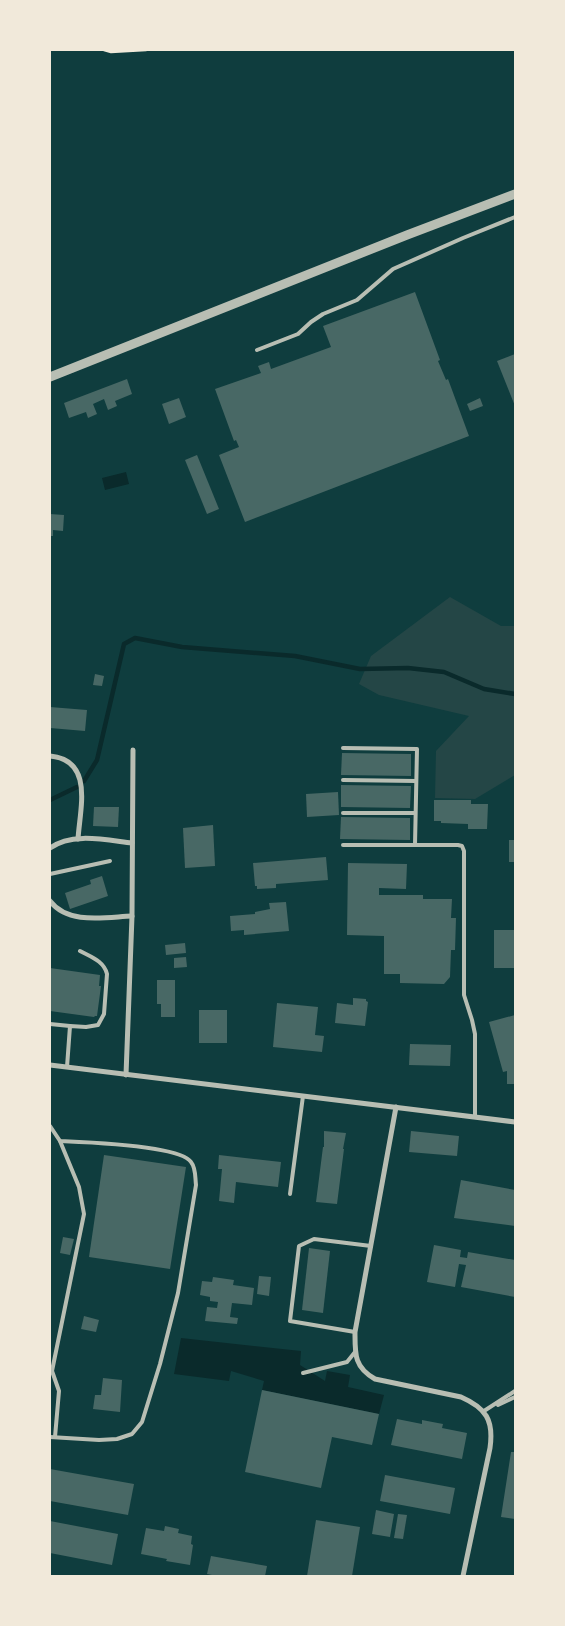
<svg xmlns="http://www.w3.org/2000/svg" width="565" height="1626" font-family="'Fira Sans',sans-serif">
	<rect width="100%" height="100%" fill="#0f3d3e"/>
	<polygon fill="#244646" points="450,597 501,626 515,626 515,775 475,799 435,798 436,751 469,716 379,695 359,684 371,656"/>
	<g fill="#0a2a2b">
		<polygon points="126,472 129,484 105,490 102,478"/>
		<polygon points="181,1338 301,1351 300,1365 325,1381 327,1371 350,1375 348,1387 384,1395 379,1414 262,1390 264,1381 231,1371 229,1381 174,1374"/>
	</g>
	<g fill="none" stroke-linecap="round" stroke-linejoin="round">
		<g stroke="#0a2a2b" stroke-width="4.5">
			<polyline points="84,781 97,760 124,644 135,638 182,647 295,656 360,669 408,668 444,672 484,689 515,694"/>
			<polyline points="50,800 77,787"/>
		</g>
	</g>
	<g fill="#486865">
		<polygon points="415,292 440,360 438,361 446,380 448,379 469,436 245,522 219,455 239,447 236,440 234,441 215,389 261,373 258,366 269,362 271,369 331,347 323,326"/>
		<polygon points="515,354 515,406 497,361"/>
		<polygon points="127,379 132,394 115,401 117,406 108,410 104,399 93,404 97,414 88,418 86,412 69,418 64,403"/>
		<polygon points="179,398 186,417 169,424 162,404"/>
		<polygon points="480,398 483,406 470,411 467,404"/>
		<polygon points="197,455 219,509 207,514 185,460"/>
		<polygon points="50,514 64,515 63,531 53,530 53,536 50,536"/>
		<polygon points="95,674 104,676 102,686 93,685"/>
		<polygon points="50,707 87,710 85,731 50,728"/>
		<polygon points="342,753 411,754 411,776 341,775"/>
		<polygon points="341,785 411,786 410,808 341,807"/>
		<polygon points="338,792 339,815 307,817 306,794"/>
		<polygon points="434,800 471,800 471,804 488,804 487,829 468,829 468,824 441,823 441,821 434,821"/>
		<polygon points="94,807 119,807 118,827 93,826"/>
		<polygon points="341,817 410,818 410,840 340,839"/>
		<polygon points="213,825 215,866 185,868 183,828"/>
		<rect x="509" y="840" width="6" height="22"/>
		<polygon points="326,857 328,880 276,884 276,888 257,889 257,886 255,886 253,863"/>
		<polygon points="348,863 407,864 406,889 379,888 379,895 423,895 423,899 452,899 451,918 456,918 455,950 451,950 450,977 444,984 400,983 400,974 384,974 384,936 347,935"/>
		<polygon points="102,876 108,896 70,909 65,893 91,884 90,880"/>
		<polygon points="286,902 289,931 244,935 244,930 231,931 230,916 255,914 255,912 270,909 269,903"/>
		<rect x="494" y="930" width="21" height="38"/>
		<polygon points="185,943 186,953 166,955 165,945"/>
		<polygon points="186,957 187,967 174,968 174,958"/>
		<polygon points="50,968 100,975 99,986 101,986 97,1016 95,1016 94,1017 50,1011"/>
		<polygon points="157,980 175,980 175,1017 161,1017 161,1004 157,1004"/>
		<polygon points="353,998 366,999 366,1001 368,1002 365,1026 335,1023 337,1003 353,1005"/>
		<polygon points="277,1003 318,1007 315,1035 324,1036 322,1052 273,1047"/>
		<rect x="199" y="1010" width="28" height="33"/>
		<polygon points="515,1015 515,1084 507,1084 507,1071 503,1072 489,1022"/>
		<polygon points="410,1044 451,1045 450,1066 409,1065"/>
		<polygon points="324,1131 346,1133 343,1149 344,1149 337,1204 316,1202 323,1147 324,1147"/>
		<polygon points="411,1131 459,1136 457,1156 409,1152"/>
		<polygon points="104,1155 186,1167 170,1269 89,1257"/>
		<polygon points="219,1155 281,1162 278,1187 236,1182 234,1203 219,1201 222,1169 218,1169"/>
		<polygon points="461,1180 515,1190 515,1226 454,1218"/>
		<polygon points="63,1237 74,1239 70,1255 60,1253"/>
		<polygon points="434,1245 461,1250 460,1257 467,1258 468,1252 515,1260 515,1297 461,1287 466,1265 459,1264 455,1287 427,1282"/>
		<polygon points="309,1248 330,1251 323,1313 302,1310"/>
		<polygon points="259,1276 271,1277 269,1296 257,1294"/>
		<polygon points="213,1277 234,1280 233,1285 254,1288 252,1305 232,1303 230,1317 238,1318 237,1324 205,1321 207,1307 217,1308 218,1302 210,1301 210,1297 200,1295 202,1281 212,1282"/>
		<polygon points="84,1316 99,1320 96,1332 81,1329"/>
		<polygon points="103,1378 122,1380 120,1412 93,1409 95,1395 101,1395"/>
		<polygon points="262,1390 379,1414 372,1445 332,1437 321,1488 245,1472"/>
		<polygon points="397,1419 422,1424 422,1420 443,1424 442,1428 467,1433 462,1459 391,1445"/>
		<polygon points="511,1452 515,1452 515,1519 501,1517"/>
		<polygon points="50,1469 134,1484 128,1515 50,1501"/>
		<polygon points="385,1475 455,1488 450,1514 380,1501"/>
		<polygon points="376,1510 394,1514 390,1537 372,1534"/>
		<polygon points="398,1514 407,1515 403,1539 394,1538"/>
		<polygon points="316,1520 360,1527 352,1576 307,1576"/>
		<polygon points="50,1521 118,1534 112,1565 50,1553"/>
		<polygon points="165,1526 179,1529 178,1533 192,1536 191,1544 193,1545 190,1565 166,1561 167,1559 141,1554 146,1528 164,1531"/>
		<polygon points="211,1556 267,1566 265,1576 217,1576 207,1574"/>
	</g>
	<g fill="none" stroke-linecap="round" stroke-linejoin="round">
		<polyline stroke="#f1e9da" stroke-width="2.5" points="104,50 111,52 146,50"/>
		<g stroke="#b8beb3" stroke-width="4">
			<polyline points="257,350 298,334 311,322 323,314 357,300 393,269 463,238 515,217"/>
			<polyline points="343,748 417,749 415,845 458,845 462,846 464,851 464,995 472,1020 475,1034 475,1117"/>
			<polyline points="343,780 416,781"/>
			<polyline points="343,813 415,813"/>
			<polyline points="343,845 415,845"/>
			<polyline points="50,874 110,861"/>
			<polyline points="50,1024 70,1026"/>
			<path d="M67,1067L70,1026L86,1027L98,1025L104,1014L107,974C104,961 91,957 80,951"/>
			<path d="M50,1126L60,1141C82,1142 180,1145 191,1162C196,1168 195,1177 196,1185L178,1293L160,1364L142,1422L132,1434L117,1439L99,1440L50,1437"/>
			<polyline points="290,1194 303,1096"/>
			<polyline points="355,1332 290,1321 299,1246 314,1239 371,1246"/>
			<polyline points="303,1373 347,1362 355,1352"/>
			<polyline points="498,1405 515,1397"/>
			<polyline points="484,1411 515,1391"/>
			<polyline points="55,1437 59,1391 52,1371 84,1214 79,1187 60,1141"/>
		</g>
		<g stroke="#b8beb3" stroke-width="5">
			<path d="M50,756C94,760 80,808 78,839"/>
			<path d="M50,848C72,832 106,840 132,843"/>
			<path d="M50,901C68,925 106,917 132,916"/>
			<polyline points="50,1065 515,1122"/>
			<polyline points="126,1075 132,916 133,750"/>
			<path d="M396,1107L355,1332C355,1354 354,1367 375,1379L461,1397C486,1408 494,1420 490,1448L463,1576"/>
		</g>
		<polyline stroke="#b8beb3" stroke-width="9" points="50,377 407,235 515,194"/>
	</g>
	<rect width="565" height="1626" fill="none" stroke="#f1e9da" stroke-width="102"/>
</svg>
